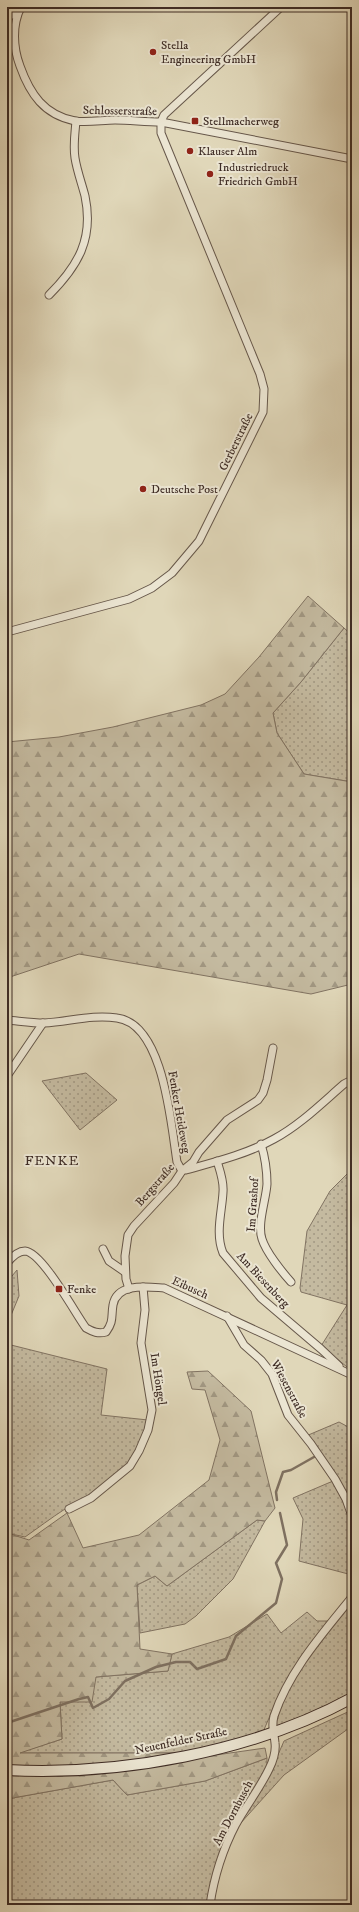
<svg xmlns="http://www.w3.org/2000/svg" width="359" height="1912" font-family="'IM FELL DW Pica',serif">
	<defs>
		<pattern id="grass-dots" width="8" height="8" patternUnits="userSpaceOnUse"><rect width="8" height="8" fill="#c4baa0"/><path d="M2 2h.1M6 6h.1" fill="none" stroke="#a19782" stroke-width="1.8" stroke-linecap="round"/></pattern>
		<pattern id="forest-firs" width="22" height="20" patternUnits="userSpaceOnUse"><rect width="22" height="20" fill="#c4baa0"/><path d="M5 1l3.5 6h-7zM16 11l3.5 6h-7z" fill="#a19782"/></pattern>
	</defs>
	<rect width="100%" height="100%" fill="#e0d7b9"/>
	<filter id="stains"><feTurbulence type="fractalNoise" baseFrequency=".005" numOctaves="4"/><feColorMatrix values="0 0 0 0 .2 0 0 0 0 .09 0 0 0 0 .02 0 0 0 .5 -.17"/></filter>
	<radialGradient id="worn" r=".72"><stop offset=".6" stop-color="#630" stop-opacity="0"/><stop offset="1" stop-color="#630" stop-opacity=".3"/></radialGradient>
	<g fill="url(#grass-dots)" stroke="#817362">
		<polygon points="344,628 352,635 352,782 304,774 277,733 273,713 301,682"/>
		<polygon points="86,1073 117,1100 80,1130 42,1081"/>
		<polygon points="352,1169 352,1371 321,1346 347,1305 301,1292 300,1288 307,1231 330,1191"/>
		<polygon points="17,1270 19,1296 7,1325 7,1282"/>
		<path d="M7,1344L107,1369L101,1415L148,1420C144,1435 139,1450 129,1462C113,1482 87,1496 65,1509C51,1518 38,1528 25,1537L7,1533Z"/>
		<polygon points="339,1422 352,1429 352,1512 306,1436"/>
		<polygon points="333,1481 344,1501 352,1520 352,1575 299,1561 303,1519 293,1498"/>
		<polygon points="257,1520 265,1521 233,1579 196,1616 185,1624 140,1633 137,1585 155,1576 167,1586"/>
		<polygon points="352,1600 352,1694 332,1706 275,1727 283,1697 319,1641"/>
		<polygon points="307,1612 317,1621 331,1621 278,1697 263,1732 178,1756 175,1753 18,1753 62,1739 60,1702 96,1677 168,1671 172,1654 229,1637 267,1614 281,1633"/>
		<polygon points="352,1710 352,1726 284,1775 239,1825 270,1773 284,1741"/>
		<polygon points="267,1758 267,1768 234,1826 207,1905 7,1905 7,1799 113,1780 127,1795 205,1781"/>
	</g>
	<g fill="url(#forest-firs)" stroke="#817362">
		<polygon points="308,596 344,628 301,682 273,713 277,733 304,774 352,782 352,984 311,994 79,954 7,978 7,742 59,737 113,727 201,705 225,694 259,657"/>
		<polygon points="208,1371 251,1411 275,1508 265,1521 257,1520 167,1586 155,1576 137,1585 140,1649 172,1654 168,1671 96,1677 92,1702 60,1702 62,1739 20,1753 176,1753 181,1760 265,1748 267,1758 205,1781 127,1795 113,1780 7,1799 7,1533 29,1540 67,1513 83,1548 139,1535 209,1480 220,1440 205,1390 192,1389 187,1372"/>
	</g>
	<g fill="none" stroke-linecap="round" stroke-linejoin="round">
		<g stroke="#7e7060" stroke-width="2.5">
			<polyline points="7,1302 10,1268"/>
			<polyline points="277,1500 276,1492 283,1472 291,1470 314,1457"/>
			<polyline points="7,1723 79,1699 88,1697 93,1708 109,1699 125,1681 156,1667 176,1662 190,1662 197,1669 226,1659 236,1636 276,1603 282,1579 276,1563 287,1545 280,1513"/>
		</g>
		<g stroke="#66574a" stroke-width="9">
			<g id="minor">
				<path d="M21,7C12,25 13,47 20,66C30,94 44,115 75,121C87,123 103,120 115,120C130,120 145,122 161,122L352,159"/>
				<polyline points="7,15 17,15"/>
				<path d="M49,295C78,266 94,239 85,196C82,184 77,171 75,158C73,146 75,133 76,121"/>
				<polyline points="7,632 129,599 152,588 172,573 199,541 263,412 264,389 260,374 161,133 161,122 164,115 281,7"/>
				<path d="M7,1020C19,1021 32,1023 44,1023C68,1022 92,1014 117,1018C164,1024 171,1125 177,1162L182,1171"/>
				<polyline points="7,1076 43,1023"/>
				<path d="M261,1144C265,1157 267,1170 267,1184C266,1200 257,1224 262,1239C266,1252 282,1272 291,1282"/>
				<path d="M217,1161C220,1171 224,1181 223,1192C222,1212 215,1233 223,1253L261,1298L321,1349L339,1366"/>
				<path d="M186,1170C215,1162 247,1154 274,1139C300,1125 322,1103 344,1084L352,1080"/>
				<polyline points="103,1249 109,1261 125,1272"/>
				<path d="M7,1263C11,1258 18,1251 25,1251C42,1252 75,1313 86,1328C93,1332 98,1334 106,1332C114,1321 111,1317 113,1305C117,1282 148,1287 164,1288L352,1375"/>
				<polyline points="129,1289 126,1279 125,1256 128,1235 134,1226 174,1183 182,1171 193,1162 199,1152 227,1120 258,1100 263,1093 267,1080 273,1048"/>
				<polyline points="227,1316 244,1345 261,1360 272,1374 288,1415 311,1444 335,1479 346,1499 352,1516"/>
				<polyline points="69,1509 91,1498 130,1466 139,1451 148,1430 152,1410 141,1343 145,1310 143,1287"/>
				<path d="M210,1905C214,1877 223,1849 236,1824C246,1806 260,1788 269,1769C273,1761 276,1751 275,1743C274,1732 271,1727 274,1716C289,1671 323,1633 352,1597"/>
			</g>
		</g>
		<g stroke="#3e2c25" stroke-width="12">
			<path id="secondary" d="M7,1770C119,1776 253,1752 352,1698"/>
		</g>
		<use href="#minor" stroke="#ebe5d2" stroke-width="7"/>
		<use href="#secondary" stroke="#ebe5d2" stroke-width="10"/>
	</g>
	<g fill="#8f2418" stroke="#ebe5d2" stroke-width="1.5">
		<circle cx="153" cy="52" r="4"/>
		<rect x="191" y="117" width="8" height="8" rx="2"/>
		<circle cx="190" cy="151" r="4"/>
		<circle cx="210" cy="174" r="4"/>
		<circle cx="143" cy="489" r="4"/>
		<rect x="55" y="1285" width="8" height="8" rx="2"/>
	</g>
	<g text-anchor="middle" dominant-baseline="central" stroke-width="4" stroke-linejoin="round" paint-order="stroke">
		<g font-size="12" fill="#3e2c25" stroke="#ebe5d2" text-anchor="start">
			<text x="161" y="45">Stella<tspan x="161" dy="14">Engineering GmbH</tspan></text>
			<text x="203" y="121">Stellmacherweg</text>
			<text x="198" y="151">Klauser Alm</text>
			<text x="218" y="167">Industriedruck<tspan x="218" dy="14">Friedrich GmbH</tspan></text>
			<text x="151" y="489">Deutsche Post</text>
			<text x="67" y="1289">Fenke</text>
		</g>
		<g font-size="12" fill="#3e2c25" stroke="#ebe5d2">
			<text transform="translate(120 111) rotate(1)">Schlosserstraße</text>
			<text transform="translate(236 442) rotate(-64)">Gerberstraße</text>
			<text transform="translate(179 1112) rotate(80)">Fenker Heideweg</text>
			<text transform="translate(155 1185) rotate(-49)">Bergstraße</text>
			<text transform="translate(253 1205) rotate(-86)">Im Grashof</text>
			<text transform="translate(263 1280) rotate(47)">Am Biesenberg</text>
			<text transform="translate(190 1288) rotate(24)">Eibusch</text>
			<text transform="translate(158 1379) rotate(81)">Im Höngel</text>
			<text transform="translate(289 1389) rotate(62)">Wiesenstraße</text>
			<text transform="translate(181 1741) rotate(-12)">Neuenfelder Straße</text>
			<text transform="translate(233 1813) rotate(-62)">Am Dornbusch</text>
		</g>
		<g font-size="14" letter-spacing="1" fill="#3e2c25" stroke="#ebe5d2">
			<text x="52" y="1161">FENKE</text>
		</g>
	</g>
	<rect width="359" height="1912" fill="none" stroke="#e0d7b9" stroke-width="24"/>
	<rect x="8" y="8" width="343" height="1896" fill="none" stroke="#3e2c25" stroke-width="2"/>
	<rect x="12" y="12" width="335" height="1888" fill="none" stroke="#3e2c25"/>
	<rect width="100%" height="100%" filter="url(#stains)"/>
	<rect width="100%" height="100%" fill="url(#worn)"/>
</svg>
